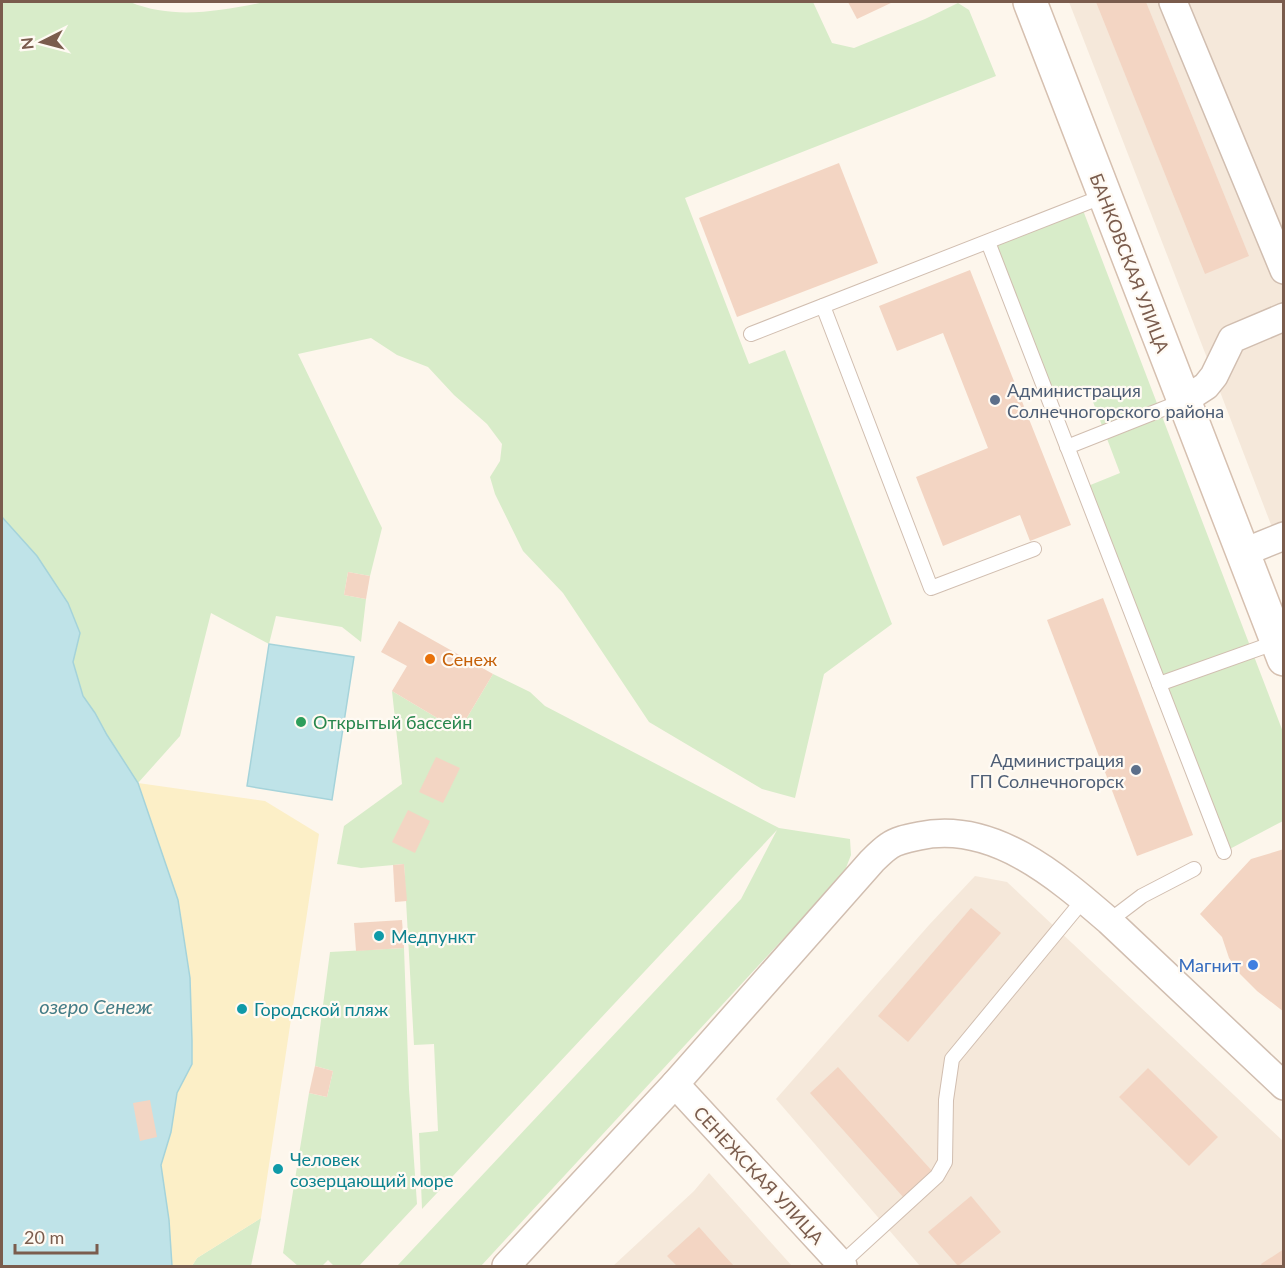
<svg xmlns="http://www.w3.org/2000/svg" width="1285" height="1268" font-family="Lato,sans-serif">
	<rect width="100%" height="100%" fill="#fdf6ec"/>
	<g fill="#f5e8da">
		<polygon points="1069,2 1283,2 1283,556 1214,376"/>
		<polygon points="975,876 1007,882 1283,1141 1283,1266 920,1266 776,1099 929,925"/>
		<polygon points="709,1173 792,1266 613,1266 694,1191"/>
	</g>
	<g fill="#d8ecc9">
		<path d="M2,2H130C174,20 219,11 265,2H813L832,43L854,48L925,19L958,3L969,10L996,76L685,198L749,364L785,350L892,624L824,674L795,798L762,789L649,722L563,593L523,551L495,494L490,477L500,461L502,444L487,424L454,395L428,367L397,355L371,338L298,354L382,528L370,576L348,572L344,595L366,599L361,642L342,627L276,616L269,644L211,613L180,736L138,783L107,735L95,713L83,696L73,662L80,633L37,556L2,517Z"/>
		<polygon points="1081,205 1283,732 1283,821 1224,852 1083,488 1120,473 1087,386 1049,400 988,242"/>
		<polygon points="493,674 530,692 545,706 779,828 850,839 851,855 844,873 481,1266 397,1266 741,899 777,830 422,1209 419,1133 438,1131 434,1044 414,1045 404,864 361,868 337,864 344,826 402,784 392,691 459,731"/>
		<polygon points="404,948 409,1089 417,1204 359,1266 334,1266 328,1260 322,1266 298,1266 283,1253 309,1093 327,1097 333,1071 315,1066 330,952"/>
		<polygon points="261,1218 251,1266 192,1266 197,1258"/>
	</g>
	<polygon fill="#fcefc7" points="138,783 265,801 319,834 261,1218 197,1258 192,1266 172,1266 169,1220 161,1165 171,1132 177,1093 192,1064 190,978 178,900"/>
	<g fill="#bfe3e8" stroke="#a5d3da" stroke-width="1.5">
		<polygon points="2,517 37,556 68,603 80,633 73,662 83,696 95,713 107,735 138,783 178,900 190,978 192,1041 192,1064 177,1093 171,1132 161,1165 169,1220 172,1266 2,1266"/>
		<polygon points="269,644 354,657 332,800 247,786"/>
	</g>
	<g fill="#f3d5c3">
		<polygon points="848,2 893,2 857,19"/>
		<polygon points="1096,2 1146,2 1249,256 1205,274"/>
		<polygon points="839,163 878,263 737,317 699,218"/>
		<polygon points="970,270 1071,525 1030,541 1020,515 943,546 916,477 988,448 943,333 897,351 879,306"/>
		<polygon points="348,572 370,576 366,599 344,595"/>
		<polygon points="1103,598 1193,835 1137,856 1047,620"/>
		<polygon points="399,621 493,674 459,731 392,691 407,666 381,652"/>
		<polygon points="436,757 460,768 443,803 419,792"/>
		<polygon points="408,810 430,821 415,853 392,842"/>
		<polygon points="1284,849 1284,1012 1257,991 1240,974 1229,958 1222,937 1200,914 1251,859"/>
		<polygon points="404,864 407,901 395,902 393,865"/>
		<polygon points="971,908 1001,933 908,1042 878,1016"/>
		<polygon points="402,920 404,948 356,951 354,923"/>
		<polygon points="315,1066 333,1071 327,1097 309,1093"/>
		<polygon points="838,1067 933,1172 904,1198 810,1093"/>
		<polygon points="1148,1068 1218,1137 1189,1166 1119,1097"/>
		<polygon points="150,1100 157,1137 140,1141 133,1103"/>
		<polygon points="971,1196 1001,1232 958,1266 928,1232"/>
		<polygon points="699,1227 722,1253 734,1266 677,1266 667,1256"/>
		<polygon points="1284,1249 1284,1266 1262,1266 1261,1264"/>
	</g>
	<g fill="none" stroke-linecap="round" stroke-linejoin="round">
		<g stroke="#d1beb0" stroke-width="16">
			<g id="lane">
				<polyline points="988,242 1224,852"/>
				<polyline points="823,306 931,588 1034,549"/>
				<polyline points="751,334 1104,196"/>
				<polyline points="1067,447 1183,401"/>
				<polyline points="1159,684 1277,642"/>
				<polyline points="1109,921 1142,896 1194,869"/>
				<polyline points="841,1264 937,1176 945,1162 946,1100 952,1059 1084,899"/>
			</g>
		</g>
		<g stroke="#d1beb0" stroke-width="30">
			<g id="street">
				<polyline points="1173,2 1284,270"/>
				<polyline points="1183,401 1206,386 1214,376 1232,339 1284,317"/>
				<polyline points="1242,553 1284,536"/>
				<polyline points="675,1084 843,1266"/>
				<path d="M506,1266L675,1084L872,861C877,856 883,850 889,846C897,840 909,838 919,836C992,820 1057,876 1109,921L1284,1086"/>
			</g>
		</g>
		<g stroke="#d6c0b0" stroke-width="36">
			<polyline id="secondary" points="1030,2 1284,659"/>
		</g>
		<use href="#lane" stroke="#fff" stroke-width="14"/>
		<use href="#street" stroke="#fff" stroke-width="27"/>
		<use href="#secondary" stroke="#fff" stroke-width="33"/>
	</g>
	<g fill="#5c6f8a" stroke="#fffaf3" stroke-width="2">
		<circle cx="995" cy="400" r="6"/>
		<circle cx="1136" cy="770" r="6"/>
	</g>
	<circle fill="#e8710a" stroke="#fffaf3" stroke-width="2" cx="430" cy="659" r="6"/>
	<circle fill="#2e9e5b" stroke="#fffaf3" stroke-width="2" cx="301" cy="722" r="6"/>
	<g fill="#0f9aa8" stroke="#fffaf3" stroke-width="2">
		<circle cx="379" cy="936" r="6"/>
		<circle cx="242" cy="1009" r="6"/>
		<circle cx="278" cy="1169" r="6"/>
	</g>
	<circle fill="#3f7fe0" stroke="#fffaf3" stroke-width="2" cx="1253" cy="965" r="6"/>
	<g text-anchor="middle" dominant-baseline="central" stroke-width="4.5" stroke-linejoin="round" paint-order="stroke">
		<g font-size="18" fill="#7a5c4d" stroke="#fffaf3">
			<text transform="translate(1130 263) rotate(69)">БАНКОВСКАЯ УЛИЦА</text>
			<text transform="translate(759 1175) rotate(47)">СЕНЕЖСКАЯ УЛИЦА</text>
		</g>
		<g font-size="18" fill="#4e5e75" stroke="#fffaf3" text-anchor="start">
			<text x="1007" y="390">Администрация<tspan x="1007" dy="21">Солнечногорского района</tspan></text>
			<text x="1124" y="760" text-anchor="end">Администрация<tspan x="1124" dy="21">ГП Солнечногорск</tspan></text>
		</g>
		<g font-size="18" fill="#c56008" stroke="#fffaf3" text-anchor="start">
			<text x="442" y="659">Сенеж</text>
		</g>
		<g font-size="18" fill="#27864d" stroke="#fffaf3" text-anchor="start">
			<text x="313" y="722">Открытый бассейн</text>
		</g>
		<g font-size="18" fill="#0d838f" stroke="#fffaf3" text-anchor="start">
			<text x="391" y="936">Медпункт</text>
			<text x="254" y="1009">Городской пляж</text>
			<text x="290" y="1159">Человек<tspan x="290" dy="21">созерцающий море</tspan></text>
		</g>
		<g font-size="18" fill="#366cbe" stroke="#fffaf3" text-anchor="end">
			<text x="1241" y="965">Магнит</text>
		</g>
		<g font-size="20" font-style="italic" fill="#437c86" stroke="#fffaf3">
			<text x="96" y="1006">озеро Сенеж</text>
		</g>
	</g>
	<rect width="1285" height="1268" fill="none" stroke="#7a5c4d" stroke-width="6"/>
	<g transform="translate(42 42) rotate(264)" stroke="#fffaf3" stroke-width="4.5" paint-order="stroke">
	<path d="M0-4.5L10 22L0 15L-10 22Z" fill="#7a5c4d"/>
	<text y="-9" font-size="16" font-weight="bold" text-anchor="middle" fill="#7a5c4d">N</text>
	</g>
	<path d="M15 1244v9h82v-9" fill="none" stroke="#7a5c4d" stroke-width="3"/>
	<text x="24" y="1244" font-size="18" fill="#7a5c4d" stroke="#fffaf3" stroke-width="4.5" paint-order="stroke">20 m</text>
</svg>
